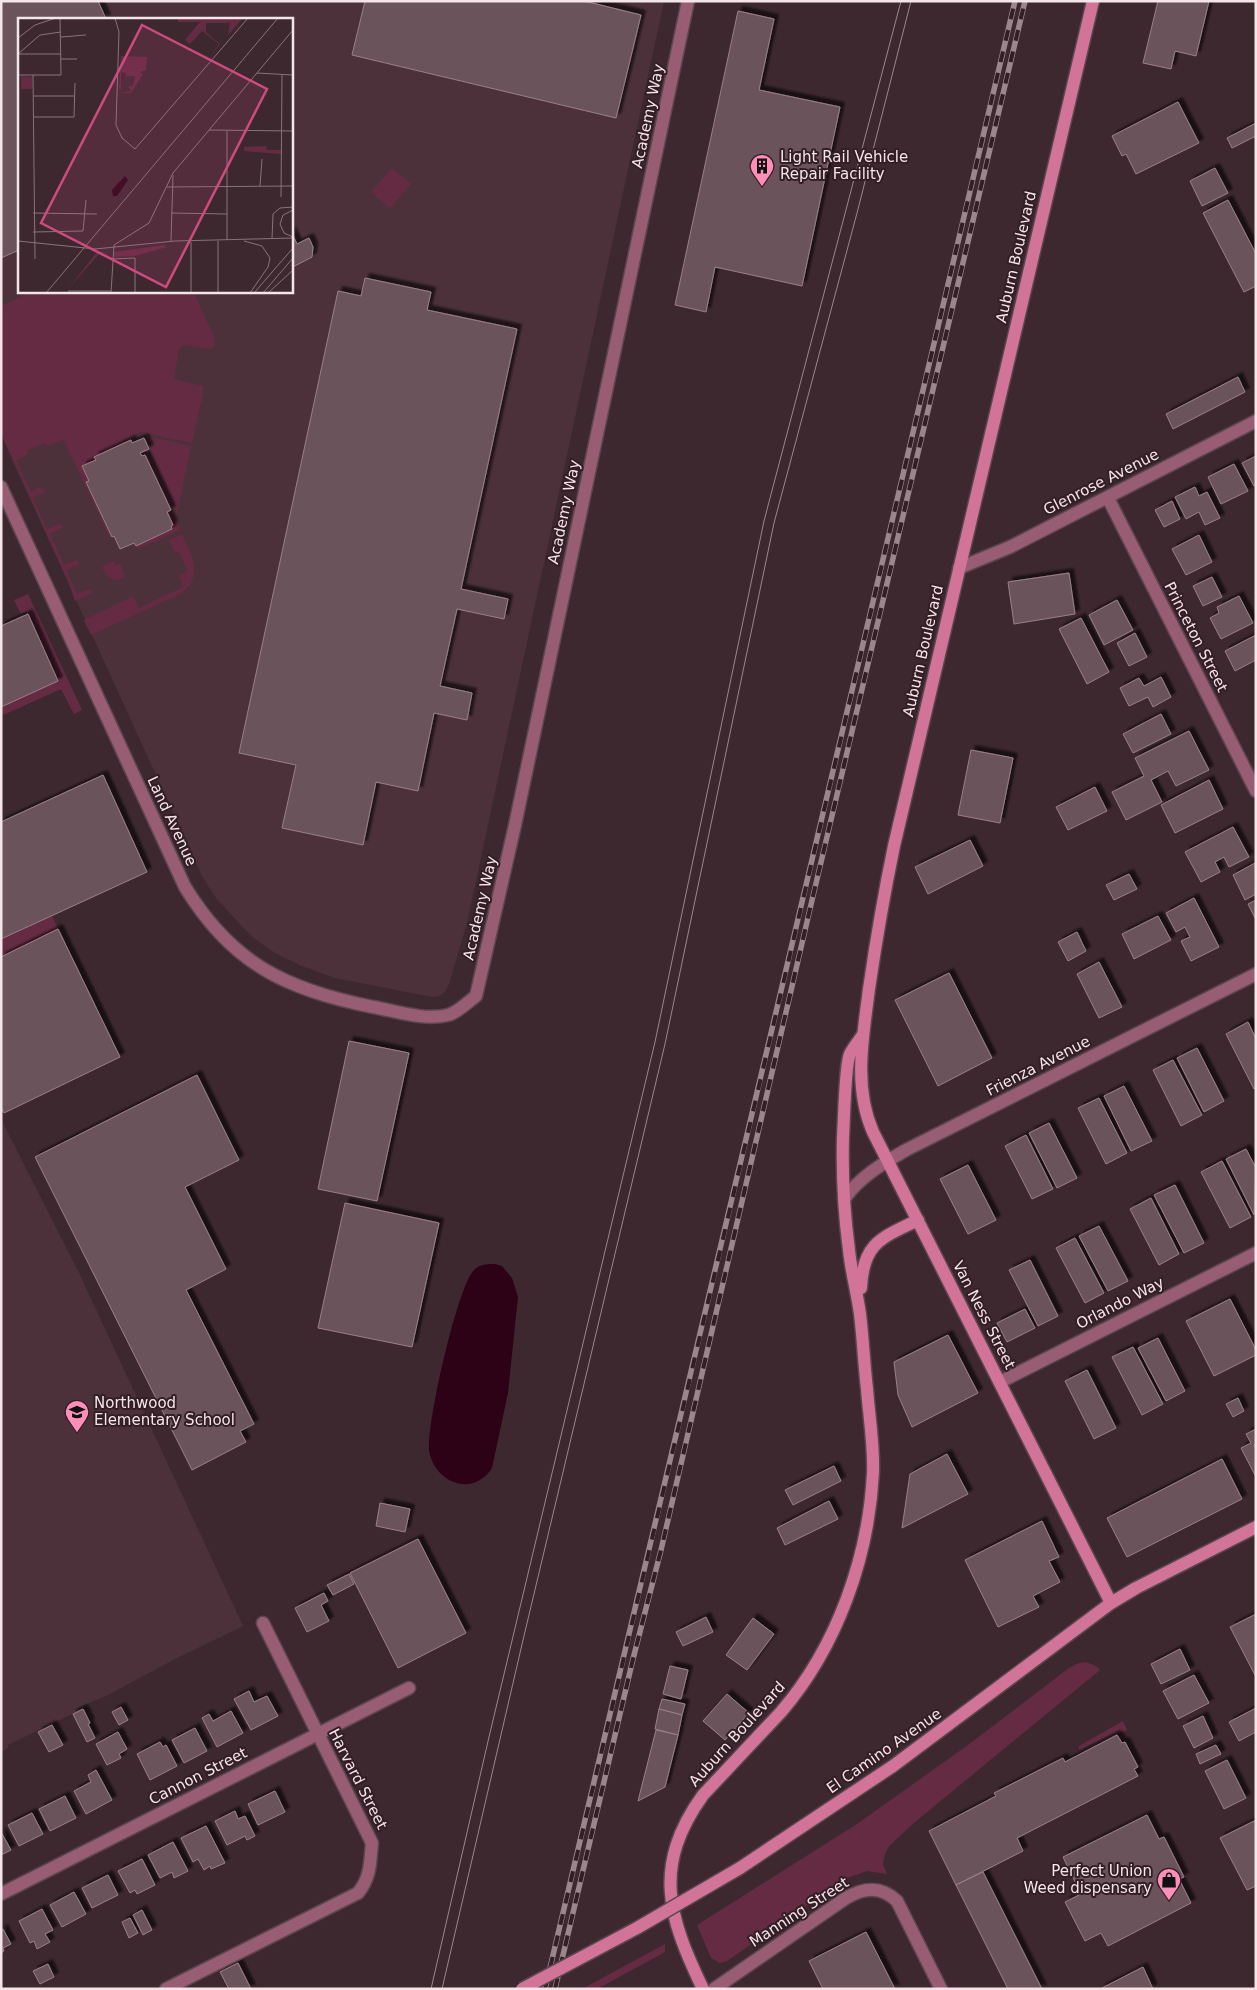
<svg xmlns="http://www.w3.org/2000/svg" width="1257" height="1990" font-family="'DejaVu Sans',sans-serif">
	<defs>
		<filter id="shadow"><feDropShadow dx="4.5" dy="-4.5" stdDeviation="1" flood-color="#0009"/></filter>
	</defs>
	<rect width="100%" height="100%" fill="#3e2830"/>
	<g fill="#4c313b" fill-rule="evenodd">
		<path d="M1,1H664L467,923L449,984L445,992L439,996L432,997L335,978L302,966L275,953L251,936L216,898L202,876L184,836L13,462L1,433ZM19,19H291V291H19Z"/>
		<polygon points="1,1119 80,1275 243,1626 173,1660 108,1695 75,1709 76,1712 8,1745 8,1748 1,1752"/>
	</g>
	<g fill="#652b43">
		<polygon points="392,168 411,184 390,208 371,192"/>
		<polygon points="33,291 193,291 215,339 214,346 210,349 182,345 179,349 174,379 203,386 204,389 192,443 140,432 119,442 120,445 95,457 96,460 82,466 89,481 86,482 112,537 110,538 64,440 49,446 44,443 28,450 27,455 16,460 31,492 41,487 45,490 45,492 33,498 47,529 59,524 63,526 62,528 50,534 64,565 76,560 79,562 79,564 66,570 77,594 90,589 93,592 75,601 69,583 1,433 1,306"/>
		<polygon points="146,436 191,446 177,514 174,503 149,449 152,447"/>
		<polygon points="146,450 172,504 180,530 138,549 137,546 172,529 171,526 173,525 167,512 171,510 145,455 142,456 140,453"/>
		<path d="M182,534C192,557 206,581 176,596L91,635L84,620L133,596L139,608L183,587L179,576L188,571L180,553L174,551L169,540Z"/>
		<path d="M114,561L116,565L120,563L125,576C116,585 107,577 102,568L103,566Z"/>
		<polygon points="28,594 82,710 74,714 61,689 1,716 1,707 58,681 28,614 25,612 21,614 14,600"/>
		<polygon points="52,916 58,929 1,957 1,939"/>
		<polygon points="1086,1662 1096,1666 1100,1670 915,1822 889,1846 885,1854 883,1864 887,1874 867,1871 847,1878 727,1961 720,1963 711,1958 697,1925 857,1824 968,1745 1069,1668 1079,1663"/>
		<polygon points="1123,1721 1127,1730 1121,1733 1119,1730 1079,1750 1079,1746"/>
		<polygon points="665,1944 665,1952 597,1989 582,1989"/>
	</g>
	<path fill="#2d0216" d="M495,1264L502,1266L512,1278L518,1297L508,1393L492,1468C473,1498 434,1483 429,1450C426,1426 457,1287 474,1270C480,1264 487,1264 495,1264Z"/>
	<g fill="#6b525a" stroke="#9b8089" filter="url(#shadow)">
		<polygon points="1,1 98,1 106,19 19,19 19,250 1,258"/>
		<polygon points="365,1 584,1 641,15 616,118 352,55"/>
		<polygon points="1158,1 1209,1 1196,56 1175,51 1171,69 1143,63"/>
		<polygon points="738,11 774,19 759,90 840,107 802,286 715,267 706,312 675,305"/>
		<polygon points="1178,102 1199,143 1136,174 1126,154 1122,156 1112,136"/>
		<polygon points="1256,123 1256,136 1232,148 1227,138"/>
		<polygon points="1215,168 1228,193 1202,206 1190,181"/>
		<polygon points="1228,200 1256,254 1256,286 1244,292 1203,213"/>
		<polygon points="291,231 297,244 309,238 313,247 312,257 291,268"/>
		<polygon points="365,278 431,292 427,310 517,329 461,589 508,599 504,619 457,609 440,686 472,693 467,720 434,713 418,791 376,782 363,845 282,828 296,765 239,753 338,291 361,296"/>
		<polygon points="1238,377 1245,392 1173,429 1166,414"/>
		<polygon points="144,438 149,449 140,453 142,456 145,455 171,510 167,512 173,525 171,526 172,529 136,546 134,543 120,549 114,536 112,537 86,482 89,481 82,466 96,460 94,457 120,445 131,440 132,443"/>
		<polygon points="1256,456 1256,485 1254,486 1242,463"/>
		<polygon points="1234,464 1248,491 1221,504 1208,477"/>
		<polygon points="1195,487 1199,496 1207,492 1220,518 1205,525 1199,512 1186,519 1175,497"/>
		<polygon points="1172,501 1180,519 1164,527 1155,510"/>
		<polygon points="1199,535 1212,562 1186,575 1172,549"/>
		<polygon points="1069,573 1075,614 1014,624 1008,582"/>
		<polygon points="1212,577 1222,597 1203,606 1193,586"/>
		<polygon points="1239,596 1253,623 1221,639 1210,618 1219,613 1217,607"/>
		<polygon points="1117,600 1133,630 1104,645 1089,615"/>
		<polygon points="28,614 58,681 1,707 1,626"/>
		<polygon points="1081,618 1109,672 1087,684 1059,629"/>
		<polygon points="1135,633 1147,657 1129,666 1117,643"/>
		<polygon points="1256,635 1256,660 1235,671 1225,651"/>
		<polygon points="1161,677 1171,697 1153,707 1148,697 1129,706 1120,688 1139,678 1144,686"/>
		<polygon points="1161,714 1171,734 1133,753 1123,734"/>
		<polygon points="1189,731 1209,770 1176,786 1168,771 1151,780 1162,802 1126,820 1112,792 1144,776 1135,758"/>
		<polygon points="971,750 1013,758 1000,823 958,815"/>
		<polygon points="103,775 147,872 1,939 1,822"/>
		<polygon points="1209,780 1223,809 1175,833 1161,805"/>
		<polygon points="1095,787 1107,811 1068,830 1056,807"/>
		<polygon points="1233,827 1249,857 1229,867 1224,857 1215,862 1220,872 1201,882 1185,852"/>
		<polygon points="970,840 983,866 928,894 915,867"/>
		<polygon points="1255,863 1256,894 1245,900 1233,875"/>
		<polygon points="1129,874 1137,889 1114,900 1106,885"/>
		<polygon points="1194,898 1219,947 1191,961 1181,941 1190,937 1185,927 1176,932 1166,913"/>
		<polygon points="1256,900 1256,920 1248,904"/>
		<polygon points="1158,916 1171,940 1134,959 1122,934"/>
		<polygon points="58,929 120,1057 4,1113 1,1107 1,957"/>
		<polygon points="1077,932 1086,951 1068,961 1058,942"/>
		<polygon points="1099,962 1122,1007 1099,1018 1077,974"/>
		<polygon points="949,973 992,1058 938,1086 895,1000"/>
		<polygon points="1248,1022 1256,1039 1256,1088 1254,1089 1226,1034"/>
		<polygon points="349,1041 409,1053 377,1201 318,1189"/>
		<polygon points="1197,1048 1224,1101 1204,1112 1177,1058"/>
		<polygon points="1173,1060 1202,1115 1181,1126 1153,1070"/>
		<polygon points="197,1075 239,1160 185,1187 226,1269 186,1290 254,1424 240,1431 246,1442 192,1470 35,1157"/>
		<polygon points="1124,1086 1152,1141 1131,1151 1104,1096"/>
		<polygon points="1099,1098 1127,1153 1106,1164 1078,1108"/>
		<polygon points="1049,1123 1077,1178 1057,1188 1029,1133"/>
		<polygon points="1026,1135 1053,1189 1032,1199 1005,1146"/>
		<polygon points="1246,1149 1256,1168 1254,1215 1226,1159"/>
		<polygon points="1222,1161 1251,1217 1230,1228 1201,1172"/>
		<polygon points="968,1165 996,1220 968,1234 940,1179"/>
		<polygon points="1175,1185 1204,1243 1184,1253 1154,1195"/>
		<polygon points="1151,1198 1179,1254 1159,1265 1130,1209"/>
		<polygon points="345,1203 439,1223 412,1347 318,1328"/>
		<polygon points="1099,1226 1128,1281 1108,1291 1079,1236"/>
		<polygon points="1075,1238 1104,1293 1085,1303 1056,1248"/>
		<polygon points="1030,1260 1058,1316 1038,1326 1009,1270"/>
		<polygon points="1230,1299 1256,1350 1256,1355 1214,1376 1186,1321"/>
		<polygon points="1025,1309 1035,1328 1007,1342 997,1323"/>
		<polygon points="948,1335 978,1393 912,1427 898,1395 894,1362"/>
		<polygon points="1158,1338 1185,1391 1166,1401 1138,1348"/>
		<polygon points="1133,1347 1163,1404 1142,1415 1112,1357"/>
		<polygon points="1087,1370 1116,1428 1094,1439 1065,1381"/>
		<polygon points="1238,1398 1244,1411 1233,1417 1226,1404"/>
		<polygon points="1256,1429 1256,1444 1254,1445 1256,1449 1256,1477 1241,1448 1251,1443 1246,1434"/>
		<polygon points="947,1454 968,1494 902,1528 910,1474"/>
		<polygon points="1222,1459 1242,1499 1127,1557 1107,1518"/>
		<polygon points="834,1466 841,1481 793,1505 785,1490"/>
		<polygon points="829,1501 838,1519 785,1545 777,1528"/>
		<polygon points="380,1503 410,1509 405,1532 376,1526"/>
		<polygon points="1042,1521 1059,1557 1049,1561 1060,1582 1033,1596 1039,1607 998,1627 965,1560"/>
		<polygon points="418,1539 466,1633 398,1668 350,1573"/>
		<polygon points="349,1574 354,1584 333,1595 327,1585"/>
		<polygon points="324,1593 328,1601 321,1605 329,1621 307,1632 295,1608"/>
		<polygon points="1256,1614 1256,1677 1230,1627"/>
		<polygon points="706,1617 713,1632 683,1646 676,1632"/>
		<polygon points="753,1618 774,1634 747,1670 726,1655"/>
		<polygon points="1180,1649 1190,1670 1161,1684 1151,1664"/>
		<polygon points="670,1666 688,1670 681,1699 663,1694"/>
		<polygon points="1194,1675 1209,1703 1178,1719 1163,1691"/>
		<polygon points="249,1691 254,1702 267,1696 278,1716 251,1730 234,1699"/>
		<polygon points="727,1694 749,1713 725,1740 703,1721"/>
		<polygon points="662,1699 685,1704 682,1715 659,1709"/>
		<polygon points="121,1707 128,1720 119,1725 112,1712"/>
		<polygon points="1256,1708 1256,1732 1239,1741 1229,1722"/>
		<polygon points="83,1709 90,1723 88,1724 95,1738 87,1742 73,1714"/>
		<polygon points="659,1709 682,1715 678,1735 655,1729"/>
		<polygon points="231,1711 243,1733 217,1747 202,1718 209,1714 213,1721"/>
		<polygon points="1203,1716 1213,1738 1194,1748 1183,1726"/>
		<polygon points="52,1725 63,1745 49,1752 38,1732"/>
		<polygon points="195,1728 207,1751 184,1763 172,1740"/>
		<polygon points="656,1730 678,1735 665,1787 638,1801"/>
		<polygon points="118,1732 127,1749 119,1754 121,1758 107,1765 96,1744"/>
		<polygon points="1117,1735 1122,1743 1125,1742 1138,1767 1134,1769 1138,1776 1017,1838 1023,1851 956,1885 929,1831 996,1796 994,1793 1063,1758 1065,1762"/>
		<polygon points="160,1742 163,1747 166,1745 177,1766 150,1780 137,1754"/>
		<polygon points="1216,1745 1221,1754 1200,1764 1196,1754"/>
		<polygon points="1227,1760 1246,1798 1224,1809 1205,1771"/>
		<polygon points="96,1770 112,1800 86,1814 74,1791 91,1782 88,1775"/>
		<polygon points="275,1791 285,1812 258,1825 248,1804"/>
		<polygon points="65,1796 76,1818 50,1831 39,1809"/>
		<polygon points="235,1811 238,1819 245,1816 255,1836 247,1840 245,1836 227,1845 215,1821"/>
		<polygon points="32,1813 43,1834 19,1846 8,1825"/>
		<polygon points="1147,1815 1159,1839 1164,1837 1184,1877 1179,1879 1191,1903 1108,1946 1101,1933 1085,1941 1065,1902 1081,1894 1063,1857"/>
		<polygon points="1256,1820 1256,1886 1247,1890 1220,1838"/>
		<polygon points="206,1826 225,1863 211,1869 210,1866 204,1870 198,1859 193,1862 181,1838"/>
		<polygon points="1,1832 11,1850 1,1855"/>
		<polygon points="173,1842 188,1871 174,1878 172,1872 160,1878 148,1855"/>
		<polygon points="142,1859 155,1885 137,1894 135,1890 130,1893 118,1871"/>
		<polygon points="983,1872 1042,1989 1008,1989 956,1885"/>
		<polygon points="108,1875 118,1895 92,1908 82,1888"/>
		<polygon points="74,1892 86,1914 62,1927 50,1905"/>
		<polygon points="42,1909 53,1930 45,1934 50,1942 37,1949 34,1941 30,1943 19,1921"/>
		<polygon points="142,1910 152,1930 143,1935 133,1915"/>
		<polygon points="130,1918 138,1933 129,1938 122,1922"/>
		<polygon points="3,1929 11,1944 3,1948 4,1951 1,1953 1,1930"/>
		<polygon points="866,1932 895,1989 823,1989 809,1961"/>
		<polygon points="238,1963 251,1989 229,1989 220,1972"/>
		<polygon points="48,1964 54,1977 40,1984 33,1971"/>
		<polygon points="1143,1967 1153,1989 1100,1989"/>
	</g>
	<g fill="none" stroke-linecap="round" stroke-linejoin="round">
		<g stroke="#5b464e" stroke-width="15">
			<g id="street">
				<path d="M1,487L185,887C232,964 287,990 373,1007C396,1011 424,1021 448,1015C457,1013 468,1002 476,996L515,825L688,1"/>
				<polyline points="1108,498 1256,791"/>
				<polyline points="959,568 1010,547 1256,421"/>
				<path d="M844,1199C861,1176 882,1164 906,1150L1256,974"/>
				<polyline points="1000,1382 1256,1253"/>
				<polyline points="1,1894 409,1688"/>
				<path d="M166,1989L358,1893C371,1877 370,1862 372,1843L263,1623"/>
				<path d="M714,1989L846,1898C865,1887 881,1886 897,1901L941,1989"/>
			</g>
		</g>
		<g stroke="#5b464e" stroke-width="15">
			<g id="secondary">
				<path d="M1093,1L894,846C884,894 876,941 869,989C863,1037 853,1087 873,1132L1111,1603"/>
				<path d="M861,1288C863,1243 881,1238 918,1220"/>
				<polyline points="740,1868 893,1766 1111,1603 1136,1588 1256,1527"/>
				<path d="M703,1989C668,1916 652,1866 703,1795L781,1712C837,1647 869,1557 873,1472C874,1444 869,1416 867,1389C864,1364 863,1338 860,1314C857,1292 851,1271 849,1250C844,1213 842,1175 843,1137C844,1123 845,1063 850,1054C853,1048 858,1042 862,1036"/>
			</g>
		</g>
		<use href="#street" stroke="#985d72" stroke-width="12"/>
		<use href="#secondary" stroke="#d27498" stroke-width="12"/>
		<g stroke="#9a878d" stroke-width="1">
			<polyline points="431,1989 489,1737 655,1042 764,521 901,1"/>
			<polyline points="442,1989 523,1640 665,1044 774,523 857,213 911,1"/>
		</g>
		<g stroke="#9a878d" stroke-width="5.5">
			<g id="rail">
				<path d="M545,1989C703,1327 858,664 1015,1"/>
				<polyline points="555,1989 633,1659 661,1550 813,896 1025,1"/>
			</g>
		</g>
		<use href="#rail" stroke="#331e26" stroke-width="4" stroke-dasharray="11" stroke-linecap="butt"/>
		<g stroke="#5b464e" stroke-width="15" stroke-linecap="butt">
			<polyline id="secondary-bridge" points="522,1989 637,1928 740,1868"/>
		</g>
		<use href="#secondary-bridge" stroke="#d27498" stroke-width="12"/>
	</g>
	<defs>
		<g id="building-pin" transform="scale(1.25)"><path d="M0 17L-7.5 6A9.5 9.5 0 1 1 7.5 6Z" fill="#ff8eb9" stroke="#331e26"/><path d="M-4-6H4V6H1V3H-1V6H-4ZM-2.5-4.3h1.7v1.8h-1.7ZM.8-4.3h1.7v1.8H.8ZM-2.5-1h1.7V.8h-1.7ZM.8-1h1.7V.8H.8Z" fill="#111"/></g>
		<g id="school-pin" transform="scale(1.25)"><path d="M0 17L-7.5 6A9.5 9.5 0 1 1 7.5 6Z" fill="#ff8eb9" stroke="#331e26"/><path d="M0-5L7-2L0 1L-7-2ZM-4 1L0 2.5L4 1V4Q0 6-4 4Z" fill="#111"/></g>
		<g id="shop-pin" transform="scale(1.25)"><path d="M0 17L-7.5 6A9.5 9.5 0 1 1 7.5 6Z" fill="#ff8eb9" stroke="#331e26"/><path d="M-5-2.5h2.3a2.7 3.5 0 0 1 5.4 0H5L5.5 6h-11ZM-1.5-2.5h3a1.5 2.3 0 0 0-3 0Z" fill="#111"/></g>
	</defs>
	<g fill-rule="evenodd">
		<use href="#building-pin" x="762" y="166"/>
		<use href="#school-pin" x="77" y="1412"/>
		<use href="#shop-pin" x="1169" y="1880"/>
	</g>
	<g text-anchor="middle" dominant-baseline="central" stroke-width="4" stroke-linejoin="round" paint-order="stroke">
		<g font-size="15" fill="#f4e5e9" stroke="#331e26">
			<text transform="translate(648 116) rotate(-78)">Academy Way</text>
			<text transform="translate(1016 257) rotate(-77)">Auburn Boulevard</text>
			<text transform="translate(1101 482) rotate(-27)">Glenrose Avenue</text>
			<text transform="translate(564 512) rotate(-78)">Academy Way</text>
			<text transform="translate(1196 637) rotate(63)">Princeton Street</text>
			<text transform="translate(923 651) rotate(-77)">Auburn Boulevard</text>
			<text transform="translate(172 821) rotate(65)">Land Avenue</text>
			<text transform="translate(480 908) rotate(-77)">Academy Way</text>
			<text transform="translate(1038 1066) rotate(-27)">Frienza Avenue</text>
			<text transform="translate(1120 1303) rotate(-27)">Orlando Way</text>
			<text transform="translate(984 1315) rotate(63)">Van Ness Street</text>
			<text transform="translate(737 1734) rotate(-48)">Auburn Boulevard</text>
			<text transform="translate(884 1751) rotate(-35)">El Camino Avenue</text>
			<text transform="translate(198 1776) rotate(-27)">Cannon Street</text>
			<text transform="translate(358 1779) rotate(63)">Harvard Street</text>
			<text transform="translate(799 1912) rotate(-33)">Manning Street</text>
		</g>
		<g font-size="15" fill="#f4e5e9" stroke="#331e26" text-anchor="start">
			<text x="780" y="157">Light Rail Vehicle<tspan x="780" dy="17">Repair Facility</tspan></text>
			<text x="94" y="1403">Northwood<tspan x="94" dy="17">Elementary School</tspan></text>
			<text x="1152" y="1871" text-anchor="end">Perfect Union<tspan x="1152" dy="17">Weed dispensary</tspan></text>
		</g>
	</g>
	<g transform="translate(18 18)">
		<rect width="275" height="275" fill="#3e2830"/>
		<path d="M160,0H225L210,17L212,5H188V14L202,26L193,37L201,26L184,13L172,26L167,22L182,4H160ZM103,38L129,39L128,52L122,54L125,56L113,75H101L114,73L110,69L115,68L117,58H109L108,66V55L103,54V71H101ZM3,58L14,59V71H3ZM248,128L249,132H263V136L226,133V129ZM146,227L149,229L117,238L96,239V234ZM79,234H92L82,235L50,271Z" fill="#652b43"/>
		<path d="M107,158L110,162L99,178H95L94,172Z" fill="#2d0216"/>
		<path fill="none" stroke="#87747a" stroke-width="1" d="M97,0L101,14L98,107L104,120L117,131L230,0M43,19L68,17M0,20L17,7L38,0M0,36L22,17L43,14M1,36H43M43,41H59M239,55L275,57M0,57H43L42,0M15,57L17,241M15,78H56M15,99H56L57,65M191,112L275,113M242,168L244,141M149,169L275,168M263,179L264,57M275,192L265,197L262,206L266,215L275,219M15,195L79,196M153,195L209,196M15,214L65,213L68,182M254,221L255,196L262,190L275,189M209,222V113M0,223L77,231L157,223L275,220M153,223L155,157M200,223V275M226,223L244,228L252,240L250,249L232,275M93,241L117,240V275M50,273H93M28,275L260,0M93,275L96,227L131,205L155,155L275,12M173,275V224M236,275L275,230M245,275L275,240M250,275L275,252"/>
		<path fill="#ce4b7e" fill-opacity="0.15" stroke="#ce4b7e" stroke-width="2.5" d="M124,7L249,71L148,269L23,205Z"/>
		<rect width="275" height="275" fill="none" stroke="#f4e5e9" stroke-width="2.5"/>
	</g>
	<rect width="1257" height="1990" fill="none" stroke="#f4e5e9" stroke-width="5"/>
</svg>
